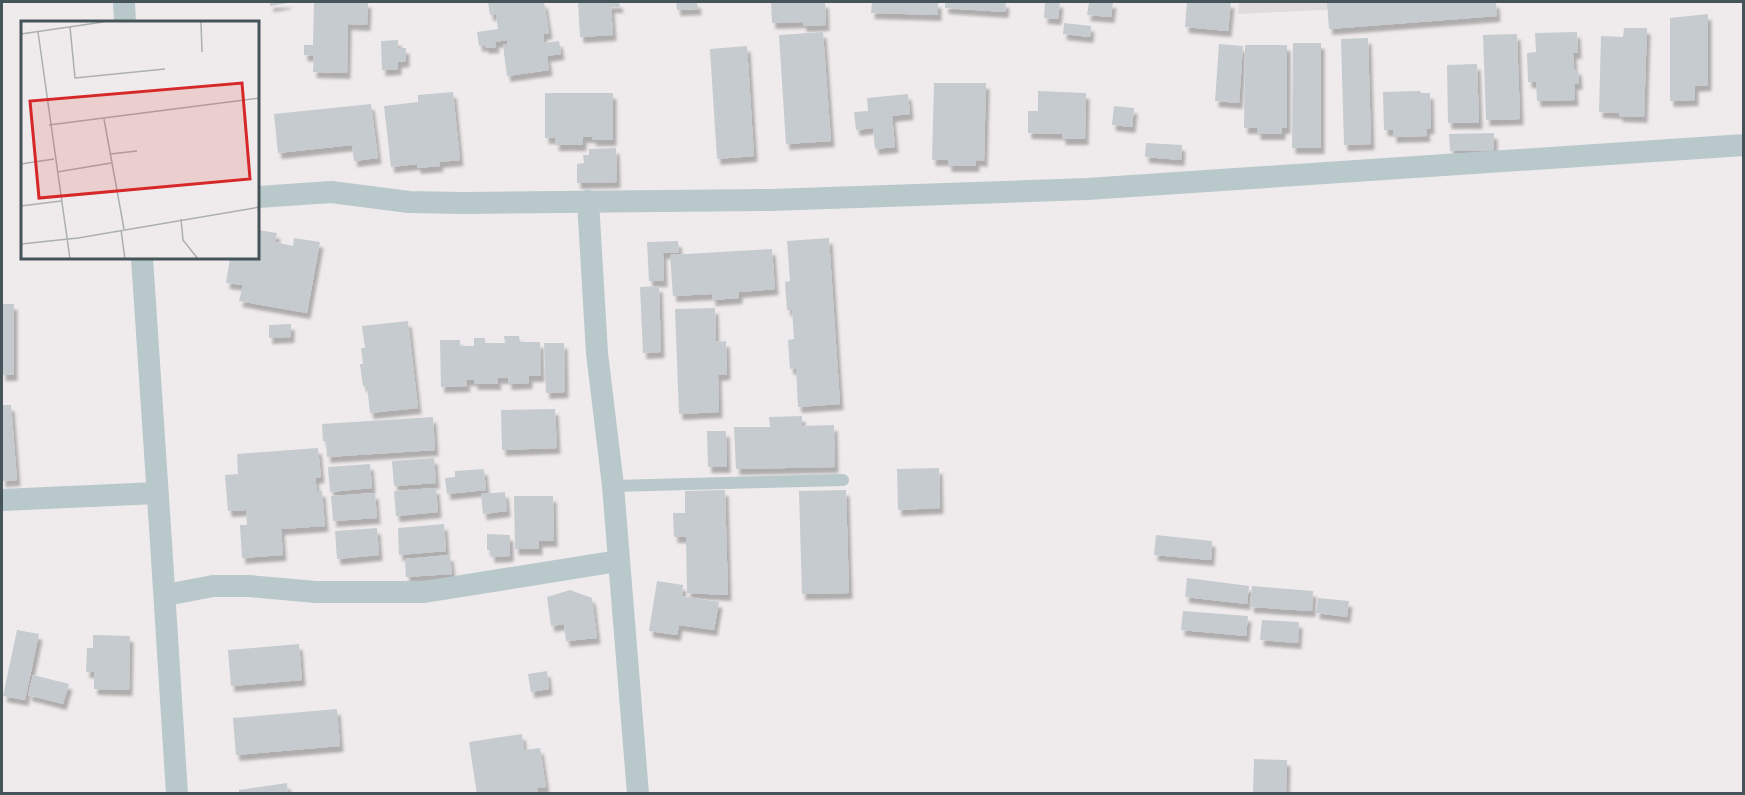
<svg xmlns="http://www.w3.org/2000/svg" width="1745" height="795" font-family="Quicksand,sans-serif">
	<defs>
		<filter id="shadow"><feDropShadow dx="3.5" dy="6" stdDeviation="1.5" flood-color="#0004"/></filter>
	</defs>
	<rect width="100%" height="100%" fill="#efebec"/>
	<polygon fill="#e0dcde" points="1239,2 1493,2 1238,14"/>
	<g fill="#c5cbcf" filter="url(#shadow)">
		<polygon points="270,2 288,2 288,3 270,6"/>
		<polygon points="314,2 368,2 367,25 348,24 347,73 313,72 314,56 304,55 304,45 313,45"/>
		<polygon points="488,2 544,2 549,33 543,34 544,43 559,41 561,54 547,56 549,70 507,76 503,45 507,44 507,40 495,42 496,47 485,48 485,45 479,46 477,32 498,29 496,14 490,15"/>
		<polygon points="578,2 619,2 620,7 611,7 613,35 580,37"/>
		<polygon points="676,2 697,2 698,9 677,10"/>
		<polygon points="771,2 825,2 826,25 803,26 803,22 772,23"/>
		<polygon points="872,2 938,2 938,15 871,13"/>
		<polygon points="945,2 1006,2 1005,12 945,8"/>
		<polygon points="1045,2 1060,2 1058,19 1044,18"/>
		<polygon points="1089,2 1113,2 1111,17 1087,15"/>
		<polygon points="1187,2 1231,2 1228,31 1185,27"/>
		<polygon points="1327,2 1496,2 1497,16 1329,29"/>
		<polygon points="1708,14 1708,85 1695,86 1695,100 1670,101 1670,18"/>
		<polygon points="1064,23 1091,26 1090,37 1063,34"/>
		<polygon points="1624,28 1647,28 1644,117 1619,116 1619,113 1599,112 1601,36 1623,37"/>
		<polygon points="823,32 831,141 786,144 779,35"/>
		<polygon points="1577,32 1578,53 1573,53 1574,69 1578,69 1579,84 1574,84 1575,100 1537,101 1536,82 1528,82 1527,53 1536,52 1535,33"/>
		<polygon points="1517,34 1520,119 1486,120 1483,35"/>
		<polygon points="1368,38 1371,144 1344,145 1341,39"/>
		<polygon points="398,40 398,48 406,48 406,61 398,62 398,69 382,70 381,41"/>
		<polygon points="1293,43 1321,43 1321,148 1292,148"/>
		<polygon points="1219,44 1243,46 1239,103 1215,101"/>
		<polygon points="1245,45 1287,45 1287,128 1282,128 1282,134 1257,134 1257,128 1244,128"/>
		<polygon points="747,46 754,156 717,159 710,49"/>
		<polygon points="1477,64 1479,123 1448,123 1447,65"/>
		<polygon points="934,83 986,83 984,161 976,160 976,166 948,166 948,160 932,160"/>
		<polygon points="1038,91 1086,93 1085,139 1062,139 1062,134 1028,133 1028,111 1038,111"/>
		<polygon points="1420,91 1421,93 1430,93 1431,128 1426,129 1427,136 1393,137 1393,130 1384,130 1383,92"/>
		<polygon points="453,92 460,160 439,162 440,166 417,168 417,164 391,167 384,106 418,102 418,95"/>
		<polygon points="545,93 613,93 613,140 592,140 593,137 583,137 583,145 555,145 556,138 545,138"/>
		<polygon points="908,94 910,114 892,116 895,147 875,149 873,128 856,130 854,112 868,111 867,98"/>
		<polygon points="371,104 378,158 354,161 352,145 278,153 274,114"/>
		<polygon points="1114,106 1134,108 1132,127 1112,125"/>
		<polygon points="1494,133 1494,150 1450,151 1449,134"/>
		<polygon points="1146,143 1182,145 1181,160 1145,157"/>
		<polygon points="616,148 617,182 577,183 577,164 584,163 583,155 589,155 589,149"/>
		<polygon points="258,230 277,233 275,242 293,246 294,238 320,242 307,313 239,301 243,285 226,283 230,258 258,258"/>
		<polygon points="829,238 840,404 798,407 796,368 790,369 788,340 794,339 792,310 787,310 785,282 790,281 787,241"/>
		<polygon points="678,241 679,253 663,253 664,281 649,281 647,242"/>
		<polygon points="772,249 775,289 739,292 739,298 712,300 712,294 673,296 670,255"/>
		<polygon points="659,286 661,352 643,353 640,287"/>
		<rect x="2" y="304" width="12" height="71"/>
		<polygon points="715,308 716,342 726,341 727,374 718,375 719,412 679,414 675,309"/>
		<polygon points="408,321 418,408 370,413 367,386 363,386 360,364 363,364 361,348 365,348 362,326"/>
		<polygon points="291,324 291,337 269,338 269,325"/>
		<polygon points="504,336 519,336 520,342 540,342 541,376 529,376 529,383 508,384 508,378 497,378 498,384 474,384 474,380 466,380 467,386 441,387 440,340 460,340 460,346 474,346 474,338 485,338 485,343 505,343"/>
		<polygon points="544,343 564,343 565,392 546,393"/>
		<polygon points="2,405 11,405 17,480 2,481"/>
		<polygon points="555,409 557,448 502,450 501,410"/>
		<polygon points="802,416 802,426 834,425 835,467 736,469 734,427 770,427 769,417"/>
		<polygon points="433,417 435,450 327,457 326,441 323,441 322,424"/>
		<polygon points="707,431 726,431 727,467 708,467"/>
		<polygon points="318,448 321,477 315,478 317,491 322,491 325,526 281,529 283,555 242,558 240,525 247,525 246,510 228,511 225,475 238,474 237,454"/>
		<polygon points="434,458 436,483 394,486 392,461"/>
		<polygon points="370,464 372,488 330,492 328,467"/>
		<polygon points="939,468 940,508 898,510 897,469"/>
		<polygon points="484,469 486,490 447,494 445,478 455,477 455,471"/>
		<polygon points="436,488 438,512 396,516 394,491"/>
		<polygon points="725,490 728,595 687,593 686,537 674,537 673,513 685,513 685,491"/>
		<polygon points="846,490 849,593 802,594 799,491"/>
		<polygon points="505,492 507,511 483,514 481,494"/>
		<polygon points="375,493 377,518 333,521 331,496"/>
		<polygon points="514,496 553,496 554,541 539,541 539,549 515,549"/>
		<polygon points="444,524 446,551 399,555 398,528"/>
		<polygon points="377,528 379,555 337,559 335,531"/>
		<polygon points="487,534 510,535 510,556 491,557 491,550 487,550"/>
		<polygon points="1156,535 1212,541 1211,560 1154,555"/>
		<polygon points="450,555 452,574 406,577 405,559"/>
		<polygon points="1187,578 1249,586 1247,604 1185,597"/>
		<polygon points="657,581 683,585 682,596 719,602 714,630 679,625 677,635 649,631"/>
		<polygon points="1252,586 1313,591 1312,611 1250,607"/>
		<polygon points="570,590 592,598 597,638 566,641 564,624 551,626 547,597"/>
		<polygon points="1318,598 1349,601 1347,617 1316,613"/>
		<polygon points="1183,611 1248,616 1246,636 1181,630"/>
		<polygon points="1262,620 1299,622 1298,643 1260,640"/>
		<polygon points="17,630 39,634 25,700 3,696"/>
		<polygon points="93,635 130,636 129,690 94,689 94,672 86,672 87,648 93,648"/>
		<polygon points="299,644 302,680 231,686 228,650"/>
		<polygon points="547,671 549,689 531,692 528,674"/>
		<polygon points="33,675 69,684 63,704 28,695"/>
		<polygon points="337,709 340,746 236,755 233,718"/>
		<polygon points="522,734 524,750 540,748 546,787 537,788 538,794 477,794 469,742"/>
		<polygon points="1254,759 1287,760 1286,794 1253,794"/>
		<polygon points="287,783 288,794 239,794 239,790"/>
	</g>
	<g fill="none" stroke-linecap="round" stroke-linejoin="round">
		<polyline stroke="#b9c8cb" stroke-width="12" points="613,486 843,480"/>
		<g stroke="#b9c8cb" stroke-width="22">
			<polyline points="124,2 125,22"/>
			<polyline points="258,197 331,192 409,202 463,203 770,200 1087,189 1744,145"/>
			<polyline points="588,201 597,353 613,486 638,794"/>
			<path d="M142,258C153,437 167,615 177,794"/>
			<polyline points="2,500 157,493"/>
			<polyline points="166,595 213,586 249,586 316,592 424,592 618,561"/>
		</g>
	</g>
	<g transform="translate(21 21)">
		<rect width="238" height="238" fill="#efebec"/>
		<path fill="none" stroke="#abafb1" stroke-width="1.5" d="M180,1L181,31M49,6L54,57L144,48M17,11L49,238M0,13L82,1M83,98L103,208M28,104L239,77M89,133L116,130M0,143L33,138M36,151L90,142M0,185L40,180M160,198L162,219L177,238M100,209L104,238M0,223L57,217L239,186"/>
		<path fill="#d62828" fill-opacity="0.15" stroke="#d62828" stroke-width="3" d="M221,62L229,158L18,177L9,80Z"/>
		<rect width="238" height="238" fill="none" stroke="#445459" stroke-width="3"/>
	</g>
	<rect width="1745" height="795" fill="none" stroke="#445459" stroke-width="6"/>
</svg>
